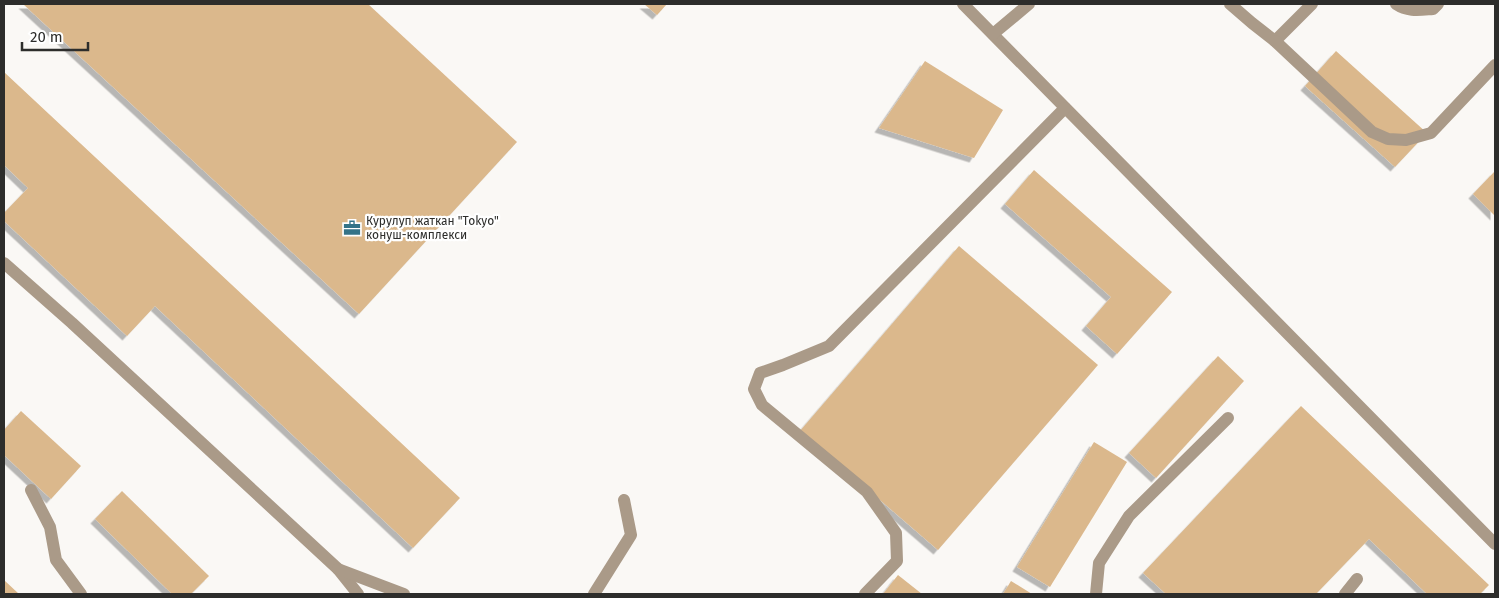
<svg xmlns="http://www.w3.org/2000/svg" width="1499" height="598" font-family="'Fira Sans',sans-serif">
	<defs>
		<filter id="shadow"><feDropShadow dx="-4.5" dy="4.5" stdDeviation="0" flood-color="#0004"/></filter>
	</defs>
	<rect width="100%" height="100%" fill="#faf8f5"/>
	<g fill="#dbb88c" filter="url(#shadow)">
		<polygon points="23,4 368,4 517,142 359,314"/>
		<polygon points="644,4 667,4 657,15"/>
		<polygon points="1336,51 1427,133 1395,167 1305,86"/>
		<polygon points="925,61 1003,110 974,158 879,128"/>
		<polygon points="4,72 460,498 413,548 155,306 127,336 4,221 4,213 28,188 4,165"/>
		<polygon points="1034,170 1172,292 1117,354 1086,326 1111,297 1005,204"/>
		<polygon points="1495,171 1495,216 1473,194"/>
		<polygon points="959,246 1098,365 938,550 800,431"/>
		<polygon points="1218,356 1244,381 1156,478 1129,453"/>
		<polygon points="1301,406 1489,585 1480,594 1427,594 1369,539 1316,594 1166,594 1143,573"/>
		<polygon points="21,411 81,466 51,499 4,455 4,430"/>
		<polygon points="1094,442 1127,462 1050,587 1017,567"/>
		<polygon points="122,491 209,576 191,594 172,594 95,519"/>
		<polygon points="898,575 922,594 883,594"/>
		<polygon points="4,580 19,594 4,594"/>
		<polygon points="1011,581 1032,594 1003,594"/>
	</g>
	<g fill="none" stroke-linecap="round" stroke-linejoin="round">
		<g stroke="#aa9a88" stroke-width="12">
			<polyline points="963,4 1495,544"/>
			<polyline points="1230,4 1252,23 1275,41 1312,4"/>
			<path d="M1396,4C1408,12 1419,10 1433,9L1438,4"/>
			<polyline points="993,34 1029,4"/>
			<polyline points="1275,41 1372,132 1388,139 1406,140 1431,133 1495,65"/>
			<polyline points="4,263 72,323 338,569 358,594"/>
			<polyline points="31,490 50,527 56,560 81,594"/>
			<polyline points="338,569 404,594"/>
			<polyline points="594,594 631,535 624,500"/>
			<polyline points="865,594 897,561 896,533 867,492 762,405 754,389 760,373 783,365 829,346 1065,108"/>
			<polyline points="1096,594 1099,563 1129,516 1228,418"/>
			<polyline points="1345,594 1357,579"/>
		</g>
	</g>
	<defs>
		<g id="office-bare" transform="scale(1.35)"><path d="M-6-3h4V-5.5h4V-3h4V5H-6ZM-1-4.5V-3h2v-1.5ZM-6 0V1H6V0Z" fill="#347388" stroke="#fff" stroke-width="2.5" paint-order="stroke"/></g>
	</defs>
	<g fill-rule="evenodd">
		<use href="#office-bare" x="352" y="228"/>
	</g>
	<g text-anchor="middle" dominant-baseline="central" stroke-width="4.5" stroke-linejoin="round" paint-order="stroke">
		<g font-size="12" fill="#2d2d2b" stroke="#fff" text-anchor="start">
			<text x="366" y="221">Курулуп жаткан "Tokyo"<tspan x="366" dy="14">конуш-комплекси</tspan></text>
		</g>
	</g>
	<rect width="1499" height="598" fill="none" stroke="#2d2d2b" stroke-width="10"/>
	<path d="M22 42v8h66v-8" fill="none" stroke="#2d2d2b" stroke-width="2.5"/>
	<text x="30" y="42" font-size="15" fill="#2d2d2b" stroke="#ffffff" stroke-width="4" paint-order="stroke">20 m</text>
</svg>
